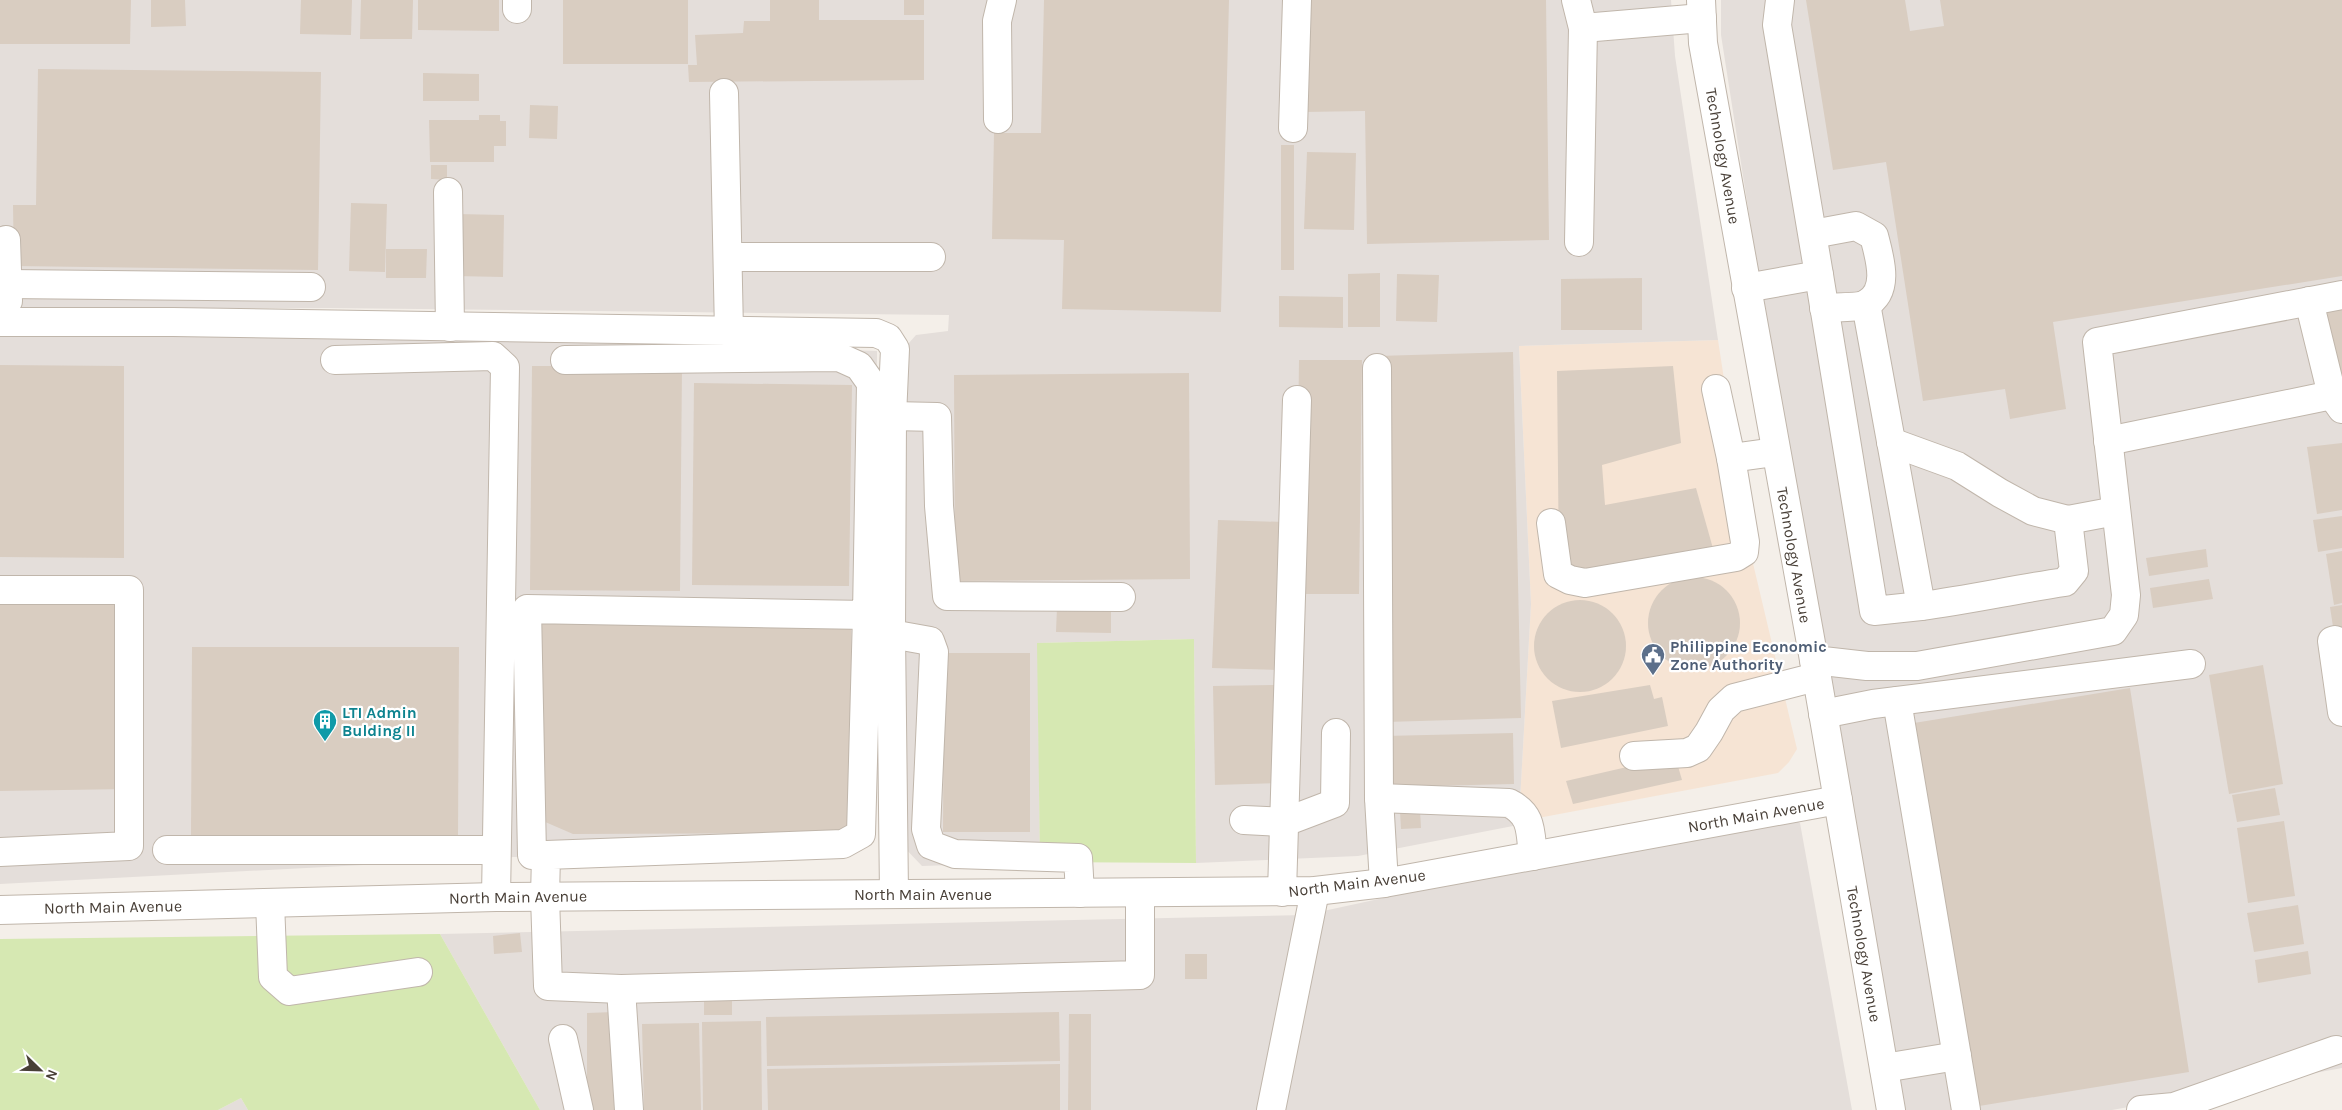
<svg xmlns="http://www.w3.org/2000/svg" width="2342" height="1110" font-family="Karla,sans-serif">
	<rect width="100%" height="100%" fill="#f4efe9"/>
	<polygon fill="#f6e4d4" points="1718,340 1751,555 1797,749 1789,762 1778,773 1538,818 1520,801 1531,604 1519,346"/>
	<g fill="#e4deda">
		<polygon points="0,0 1671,0 1675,56 1718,340 1519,346 1531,604 1520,801 1538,818 1513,826 1358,856 1196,863 1194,639 1038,643 1040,862 922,866 900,843 901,352 916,335 948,331 949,315 329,308 0,309"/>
		<polygon points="1721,0 2342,0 2342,1068 2112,1110 1903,1110 1756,259 1721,35"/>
		<polygon points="160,320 160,336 516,339 877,351 875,818 871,834 855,852 514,857 0,884 0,333"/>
		<polygon points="1778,812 1800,823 1852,1110 540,1110 440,934 1305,915"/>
		<polygon points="241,1098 248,1110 218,1110"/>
	</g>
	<g fill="#d6e8b2">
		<polygon points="1194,639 1196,863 1040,862 1037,643"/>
		<polygon points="440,934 540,1110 248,1110 241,1098 218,1110 0,1110 0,939"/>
	</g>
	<g fill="#d9cdc1">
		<polygon points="0,0 131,0 130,44 0,44"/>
		<polygon points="151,0 185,0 186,26 151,27"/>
		<polygon points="301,0 352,0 351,35 300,34"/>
		<polygon points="361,0 413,0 412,39 360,39"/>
		<polygon points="418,0 499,0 499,31 418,30"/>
		<rect x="563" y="0" width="125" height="64"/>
		<polygon points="770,0 819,0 819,20 924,20 924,80 689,82 688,65 697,65 695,35 743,33 744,21 770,21"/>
		<rect x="904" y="0" width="20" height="15"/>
		<polygon points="1044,0 1229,0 1221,312 1062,309 1064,240 992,239 994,133 1041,133"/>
		<polygon points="1302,0 1546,0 1549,240 1367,244 1365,111 1304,112"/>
		<polygon points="1806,0 1905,0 1910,31 1944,26 1940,0 2342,0 2342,276 2053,322 2066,409 2010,419 2005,389 1923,401 1886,162 1833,170"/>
		<polygon points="38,69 321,72 318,270 14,266 13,205 36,205"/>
		<polygon points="423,73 479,74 479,101 423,101"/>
		<polygon points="530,105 558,106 557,139 529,138"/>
		<polygon points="479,115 500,115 500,121 506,121 506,146 494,146 494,162 430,162 429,120 479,120"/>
		<rect x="1281" y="145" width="13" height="125"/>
		<polygon points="1307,152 1356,153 1354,230 1304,229"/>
		<polygon points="431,165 447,165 447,180 431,179"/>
		<polygon points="351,203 387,204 385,272 349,271"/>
		<polygon points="457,214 504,215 503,277 455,276"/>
		<polygon points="386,249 427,249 426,278 386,278"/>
		<polygon points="1380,273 1380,327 1348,327 1348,274"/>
		<polygon points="1397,274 1439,275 1437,322 1396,321"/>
		<polygon points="1642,278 1642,330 1561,330 1561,279"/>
		<polygon points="1279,296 1343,297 1343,328 1279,327"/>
		<polygon points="2342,303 2342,393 2341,393 2326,306"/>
		<polygon points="1513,352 1521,718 1386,722 1378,356"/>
		<polygon points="1299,360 1362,360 1359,594 1296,594"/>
		<polygon points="0,365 124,366 124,558 0,557"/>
		<polygon points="532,366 682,366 680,591 530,590"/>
		<polygon points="1673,366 1681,443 1602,465 1605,505 1696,488 1714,552 1559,573 1557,371"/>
		<polygon points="1189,373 1190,579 955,581 954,375"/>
		<polygon points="694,383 852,385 849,586 692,585"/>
		<polygon points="2342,443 2342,510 2317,514 2307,447"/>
		<polygon points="2342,516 2342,548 2318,552 2313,520"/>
		<polygon points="1218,520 1284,522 1277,670 1212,668"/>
		<polygon points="2206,549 2208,567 2149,576 2146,558"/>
		<polygon points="2342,551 2342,603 2334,605 2326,554"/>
		<circle cx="1694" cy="623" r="46"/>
		<polygon points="2209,579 2213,599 2153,608 2150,588"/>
		<polygon points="125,593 127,789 0,791 0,595"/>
		<circle cx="1580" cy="646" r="46"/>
		<polygon points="2342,605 2342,679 2341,679 2330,607"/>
		<polygon points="1057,607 1111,607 1111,633 1056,632"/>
		<polygon points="531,613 851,617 851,833 573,834 536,818"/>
		<polygon points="192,647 459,647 458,837 191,837"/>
		<polygon points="944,653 1030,653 1030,832 943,832"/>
		<polygon points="2263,665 2283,784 2229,794 2209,675"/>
		<polygon points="1276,685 1278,783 1215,785 1213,686"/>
		<polygon points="1650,685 1654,699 1662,697 1668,726 1561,748 1552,701"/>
		<polygon points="2130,688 2189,1072 1973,1107 1914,723"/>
		<polygon points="1513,733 1514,784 1385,787 1384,736"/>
		<polygon points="1675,756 1682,780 1573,804 1566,781"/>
		<polygon points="2275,788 2280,815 2237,822 2232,795"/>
		<polygon points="1420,810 1421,828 1401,829 1400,811"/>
		<polygon points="2284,821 2295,896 2248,903 2237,828"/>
		<polygon points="2298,905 2304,944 2254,952 2247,913"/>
		<polygon points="520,933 522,952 494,954 493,936"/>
		<polygon points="2308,951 2311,974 2258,983 2255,960"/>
		<rect x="1185" y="954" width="22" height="25"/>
		<rect x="704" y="994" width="28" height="21"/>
		<polygon points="614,1012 615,1110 587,1110 587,1013"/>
		<polygon points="1059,1012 1060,1061 767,1066 766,1017"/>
		<polygon points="1069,1014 1091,1014 1091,1110 1068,1110"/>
		<polygon points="761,1021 762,1110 703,1110 702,1022"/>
		<polygon points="699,1023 701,1110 644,1110 642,1024"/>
		<polygon points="1060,1064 1060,1110 768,1110 767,1069"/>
	</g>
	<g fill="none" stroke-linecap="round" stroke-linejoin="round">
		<g stroke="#c0b6ab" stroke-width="30">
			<g id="minor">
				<polyline points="1576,0 1583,28 1579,242"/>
				<polyline points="1701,0 1703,43 1814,660 1891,1110"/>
				<polyline points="517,9 517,0"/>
				<polyline points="1583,28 1702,18"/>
				<polyline points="724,93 729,332"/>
				<polyline points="998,119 997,21 1002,0"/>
				<polyline points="1293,128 1297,0"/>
				<polyline points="448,192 450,327"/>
				<path d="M1813,234L1856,226L1874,236C1879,256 1891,291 1866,304C1859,308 1834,307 1824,308"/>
				<polyline points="6,240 8,301"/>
				<polyline points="728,257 931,257"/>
				<polyline points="1819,275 1874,611 1921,606 1866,304"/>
				<polyline points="7,284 311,287"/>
				<polyline points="1746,288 1819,275 1777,25 1780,0"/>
				<polyline points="2309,301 2332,395 2342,409"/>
				<polyline points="0,322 173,322 876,333 888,338 895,349 892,416 891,634 894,894"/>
				<polyline points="335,360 493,356 505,367 496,897"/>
				<polyline points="1377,368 1379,798 1384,883"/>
				<polyline points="892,416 937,417 939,506 947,596 1121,597"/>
				<polyline points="2108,441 2332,395"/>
				<path d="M1891,442L1957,466L2000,493L2033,511L2068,520L2074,571L2065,582C2016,589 1969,600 1921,606"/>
				<polyline points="1731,458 1775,452"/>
				<polyline points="2068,520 2116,511"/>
				<polyline points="1551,523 1558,574 1570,580 1585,583 1736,557 1744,552 1745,542 1731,458 1716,389"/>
				<polyline points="0,590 129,590 129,846 0,852"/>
				<polyline points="891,616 867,615 861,834 843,844 546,855 545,897 548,986 621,989 1140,975 1140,893"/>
				<polyline points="891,634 930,641 934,652 926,829 931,845 955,854 1078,858 1080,893"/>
				<polyline points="2335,640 2332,641 2342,712"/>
				<polyline points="1814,660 1867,666 1917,666 2113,631 2124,615 2126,595 2097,342 2342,295"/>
				<polyline points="1897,701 1966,1110"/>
				<polyline points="1823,714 1873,704 2191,664"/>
				<polyline points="1634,756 1687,753 1698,748 1709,732 1721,710 1734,698 1816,677"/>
				<path d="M1379,798L1509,803C1533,815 1530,832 1533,856"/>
				<polyline points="1244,820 1285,822 1335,803 1336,733"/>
				<polyline points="167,850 496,850"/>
				<polyline points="546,855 532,855 527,609 867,615 871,383 859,366 839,357 565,360"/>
				<polyline points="1282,892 1297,400"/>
				<polyline points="270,903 273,977 289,991 418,972"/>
				<polyline points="0,910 496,897 1315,891 1384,883 1838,800"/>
				<polyline points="621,989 629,1110"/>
				<polyline points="563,1039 579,1110"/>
				<polyline points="1884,1068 1957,1056"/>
				<polyline points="1271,1110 1315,891"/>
				<polyline points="2141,1110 2174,1107 2336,1050"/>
			</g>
		</g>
		<use href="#minor" stroke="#fff" stroke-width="28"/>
	</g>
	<defs>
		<g id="civic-pin" transform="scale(1.25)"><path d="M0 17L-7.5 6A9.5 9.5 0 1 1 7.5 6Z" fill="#5c6f8a" stroke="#fff"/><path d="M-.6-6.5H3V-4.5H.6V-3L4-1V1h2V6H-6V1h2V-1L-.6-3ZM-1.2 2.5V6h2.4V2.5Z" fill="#fff"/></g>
		<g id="building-pin" transform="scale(1.25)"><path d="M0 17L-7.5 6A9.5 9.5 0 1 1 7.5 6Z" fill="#0f9aa8" stroke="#fff"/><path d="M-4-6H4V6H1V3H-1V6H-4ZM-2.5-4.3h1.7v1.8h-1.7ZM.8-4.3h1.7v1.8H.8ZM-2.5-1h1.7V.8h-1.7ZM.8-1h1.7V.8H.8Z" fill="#fff"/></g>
	</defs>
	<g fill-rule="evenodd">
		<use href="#civic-pin" x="1653" y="655"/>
		<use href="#building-pin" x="325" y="721"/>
	</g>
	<g text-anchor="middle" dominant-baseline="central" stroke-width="4.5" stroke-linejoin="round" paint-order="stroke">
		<g font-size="16" fill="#483f37" stroke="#fff">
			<text transform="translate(1723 156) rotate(80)">Technology Avenue</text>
			<text transform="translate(1794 555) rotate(80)">Technology Avenue</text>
			<text transform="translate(1756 815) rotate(-10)">North Main Avenue</text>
			<text transform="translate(1357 883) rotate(-7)">North Main Avenue</text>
			<text x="923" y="894">North Main Avenue</text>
			<text transform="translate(518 897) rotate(-1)">North Main Avenue</text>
			<text transform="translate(113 907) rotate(-1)">North Main Avenue</text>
			<text transform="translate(1864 954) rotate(80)">Technology Avenue</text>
		</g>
		<g font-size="16" font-weight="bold" fill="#4e5e75" stroke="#fff" text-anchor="start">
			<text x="1670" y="646">Philippine Economic<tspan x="1670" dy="18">Zone Authority</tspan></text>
		</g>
		<g font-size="16" font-weight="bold" fill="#0d838f" stroke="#fff" text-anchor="start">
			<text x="342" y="712">LTI Admin<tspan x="342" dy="18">Bulding II</tspan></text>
		</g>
	</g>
	<g transform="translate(40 1070) rotate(113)" stroke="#ffffff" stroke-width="4" paint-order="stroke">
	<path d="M0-4L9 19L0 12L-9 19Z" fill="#483f37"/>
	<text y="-8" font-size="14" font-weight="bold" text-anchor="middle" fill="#483f37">N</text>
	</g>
</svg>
